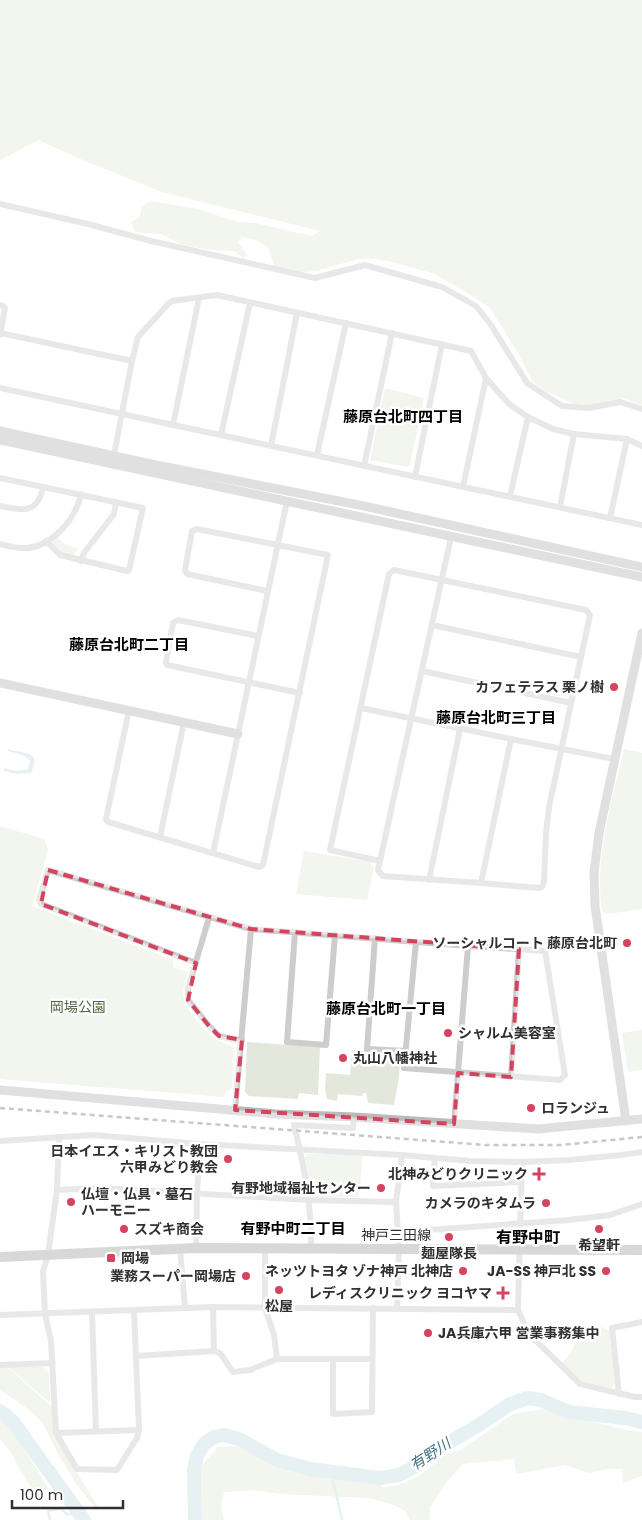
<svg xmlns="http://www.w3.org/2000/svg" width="642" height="1520" font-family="Poppins,'Noto Sans JP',sans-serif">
	<rect width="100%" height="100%" fill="#fff"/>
	<g fill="#e4e8dc">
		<polygon points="0,0 642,0 642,405 622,398 594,405 574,404 544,390 532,381 519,355 490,308 477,299 435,274 396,263 376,259 358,259 316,271 304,272 274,266 268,247 256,240 243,237 238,242 247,255 243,258 235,251 211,250 183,245 161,234 135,232 131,222 140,217 142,206 152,201 198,209 238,222 255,223 312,236 320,231 162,192 73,156 39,140 0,160"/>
		<polygon points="385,388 424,398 410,465 407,467 370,460"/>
		<polygon points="57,538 65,544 78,549 73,555 63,554 50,545"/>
		<path d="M624,749L642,753V909L607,914L602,911C594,857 612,802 624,749Z"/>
		<path d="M0,826L44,839L48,850L32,906L173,960V967L188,972C184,982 181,994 185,1003C189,1013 204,1030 213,1037C219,1042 227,1044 234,1047L232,1088L225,1093L224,1097L0,1079Z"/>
		<polygon points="304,851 370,862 374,868 367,900 296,894"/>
		<polygon points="642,1030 642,1070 628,1072 622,1033"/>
		<polygon points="247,1042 320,1047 318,1095 299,1093 298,1099 249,1096 245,1092"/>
		<path d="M352,1050L398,1055C403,1066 396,1093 394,1105L368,1103L366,1093H363L362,1096L338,1094L337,1101L327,1099L325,1089L326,1073L350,1075Z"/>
		<polygon points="308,1154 363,1155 359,1197 315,1197 311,1195 305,1158"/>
		<polygon points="603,1327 609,1331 615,1384 611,1388 582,1381 562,1363 570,1353 582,1332"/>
		<polygon points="0,1365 6,1366 52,1407 54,1435 97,1505 95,1508 77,1485 57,1452 42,1422 28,1409 0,1390"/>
		<polygon points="42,1366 49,1374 50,1403 8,1367"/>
		<polygon points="542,1409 626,1430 642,1432 642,1476 623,1483 622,1469 608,1469 589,1473 565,1465 516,1474 514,1459 463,1464 446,1483 430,1507 430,1520 410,1520 406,1512 397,1506 369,1498 280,1494 253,1490 224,1492 221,1507 224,1520 202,1520 201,1467 218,1447 237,1446 263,1457 311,1475 378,1482 382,1487 394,1486 416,1478 447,1454 462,1449 513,1414"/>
		<polygon points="0,1414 6,1419 48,1488 37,1499 11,1453 0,1439"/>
	</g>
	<path fill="#cae0e7" d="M8,749H9C24,755 42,749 31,773L17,774L4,771V768L16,771L28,769L30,761C24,754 16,753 8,751Z"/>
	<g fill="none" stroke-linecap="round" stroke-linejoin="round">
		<g stroke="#cae0e7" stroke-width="2.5">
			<polyline points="331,1472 342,1520"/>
			<polyline points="50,1520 48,1511 60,1508 68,1515 77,1511"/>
		</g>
		<g stroke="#cae0e7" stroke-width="14">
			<polyline points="0,1411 6,1415 14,1423 84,1520"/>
			<polyline points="195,1520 194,1470 197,1456 204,1444 214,1437 224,1435 239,1439 277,1460 310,1469 380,1478 399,1475 415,1467 446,1444 479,1425 510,1404 528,1398 541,1400 568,1412 625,1418 642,1422"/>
		</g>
		<g stroke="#cdcdcd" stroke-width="6">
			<polyline points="0,204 88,224 151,241 315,278 365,265 442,287 476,306 491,325 527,383 562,406 589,408 620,402 642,409"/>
			<polyline points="0,305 3,306 5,308 0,335"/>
			<polyline points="0,333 132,361"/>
			<polyline points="0,388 642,525"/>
			<polyline points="173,425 199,298"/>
			<polyline points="221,435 250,303"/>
			<polyline points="271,446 297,313"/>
			<polyline points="114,455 132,361 138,337 168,304 172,301 217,295 471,351 486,378 509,404 528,417 553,429 574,434 627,439 642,446"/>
			<polyline points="317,455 346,323"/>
			<polyline points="364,466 392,333"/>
			<polyline points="415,477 442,344"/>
			<polyline points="0,478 143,508 129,570 127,571 60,555 46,541"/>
			<polyline points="463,487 486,378"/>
			<polyline points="510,496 528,417"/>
			<path d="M0,506C22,511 38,514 43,487"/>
			<polyline points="560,507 574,434"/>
			<polyline points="610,518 627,439"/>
			<path d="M0,544C9,546 19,549 28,548C54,545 76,518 81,494"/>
			<polyline points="81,561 84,553 114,514 116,502"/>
			<polyline points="432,625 581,657"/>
			<polyline points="258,636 178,620 173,623 166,662 167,665 300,693"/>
			<polyline points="422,671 571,703"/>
			<polyline points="361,708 511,739 614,759"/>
			<polyline points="129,710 106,819 108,822 259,867 263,865 328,555 197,529 192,531 185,570 187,574 267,591"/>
			<polyline points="160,837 184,722"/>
			<polyline points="213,853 287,501"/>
			<polyline points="380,861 330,850 389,574 394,570 586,610 590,615 549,807 546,833 544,882 542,887 538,888 481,883 383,876 378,870 451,537"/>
			<polyline points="429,880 460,729"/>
			<polyline points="481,883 511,739"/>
			<polyline points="209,918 188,988 188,1000 209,1026 219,1036 231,1039 242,1040"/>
			<polyline points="295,932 287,1042 326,1045 335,935"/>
			<polyline points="375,938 367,1049 406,1051"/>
			<polyline points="416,942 404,1068 560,1080 565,1075 545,951 468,946 454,1124"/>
			<polyline points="196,963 41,904 39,900 48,870 251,929 468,946"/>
			<polyline points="511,1077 519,949"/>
			<polyline points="235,1110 251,929"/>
			<polyline points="59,1137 57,1190 48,1254 43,1272 45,1314 51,1341 56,1433 77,1469 117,1470 137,1438 139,1430 134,1310"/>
			<polyline points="0,1141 93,1135 200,1144 402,1155 470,1161 522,1162 569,1160 621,1155 642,1152"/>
			<polyline points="435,1158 433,1186 521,1182"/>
			<polyline points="522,1162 518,1310 529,1334 580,1384 635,1397 642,1397"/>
			<polyline points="57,1190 101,1188 309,1200 396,1202"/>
			<polyline points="398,1232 569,1220 610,1215 642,1204"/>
			<polyline points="180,1248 185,1308"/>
			<polyline points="196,1248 197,1194 200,1144"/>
			<polyline points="265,1248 265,1308 274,1335 277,1359"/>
			<path d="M311,1248C312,1206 304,1166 294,1125L353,1128L354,1117"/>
			<polyline points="397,1308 399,1249 396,1202 402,1155"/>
			<polyline points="92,1312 96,1431"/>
			<polyline points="0,1315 213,1307 518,1310"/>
			<polyline points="214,1351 220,1353 233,1372 250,1370 277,1359 372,1359"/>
			<polyline points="136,1356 214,1351 213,1307"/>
			<polyline points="333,1359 333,1414 372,1412 373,1308"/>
			<polyline points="0,1365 53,1363"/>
			<polyline points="619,1394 612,1328 642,1322"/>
			<polyline points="56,1433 139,1430"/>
		</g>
		<g stroke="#bababa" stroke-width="9">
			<polyline points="0,431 151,464 364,506 642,567"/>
			<polyline points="0,440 642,577"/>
			<polyline points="0,683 238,734"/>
			<polyline points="0,1090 276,1114 354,1117 538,1129 642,1119"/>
			<polyline points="626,1121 595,906 594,872 599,833 642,633"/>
		</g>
		<polyline stroke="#a8a8a8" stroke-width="10" points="0,1257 196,1248 642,1250"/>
		<polyline stroke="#858585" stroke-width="2.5" stroke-dasharray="5 4" stroke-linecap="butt" points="0,1108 485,1145 561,1145 642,1137"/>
	</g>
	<path d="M0 0H642V1520H0ZM48,870L251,929L519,949L511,1077L458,1073L454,1124L235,1110L242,1040L219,1036L209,1026L188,1000L196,963L41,904Z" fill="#fff" fill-opacity=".55" fill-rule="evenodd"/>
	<path fill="none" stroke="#d4445f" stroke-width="4" stroke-dasharray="10 6" stroke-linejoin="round" d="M48,870L251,929L519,949L511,1077L458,1073L454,1124L235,1110L242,1040L219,1036L209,1026L188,1000L196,963L41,904Z"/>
	<g fill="#d4445f" stroke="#fff" stroke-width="2">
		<circle cx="614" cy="687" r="5"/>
		<circle cx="627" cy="943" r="5"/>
		<circle cx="448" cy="1033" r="5"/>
		<circle cx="343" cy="1058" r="5"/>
		<circle cx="531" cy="1108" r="5"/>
		<circle cx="228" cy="1159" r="5"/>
		<path d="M536.5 1166.5h5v5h5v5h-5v5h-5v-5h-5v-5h5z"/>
		<circle cx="381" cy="1188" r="5"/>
		<circle cx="71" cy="1202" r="5"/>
		<circle cx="546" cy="1203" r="5"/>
		<circle cx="124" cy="1229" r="5"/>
		<circle cx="599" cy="1229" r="5"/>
		<circle cx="449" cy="1237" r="5"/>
		<rect x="106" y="1253" width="10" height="10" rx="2.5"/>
		<circle cx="463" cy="1271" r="5"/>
		<circle cx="606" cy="1271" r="5"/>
		<circle cx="246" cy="1276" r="5"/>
		<circle cx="279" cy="1290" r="5"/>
		<path d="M500.5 1285.5h5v5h5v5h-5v5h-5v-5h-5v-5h5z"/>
		<circle cx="428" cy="1333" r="5"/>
	</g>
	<g text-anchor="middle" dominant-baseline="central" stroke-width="5" stroke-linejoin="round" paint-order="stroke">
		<g font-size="14" font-weight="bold" fill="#303030" stroke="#fff" text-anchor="end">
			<text x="604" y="687">カフェテラス 栗ノ樹</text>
			<text x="617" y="943">ソーシャルコート 藤原台北町</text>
			<text x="458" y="1033" text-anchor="start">シャルム美容室</text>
			<text x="353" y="1058" text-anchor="start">丸山八幡神社</text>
			<text x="541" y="1108" text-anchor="start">ロランジュ</text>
			<text x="218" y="1151">日本イエス・キリスト教団<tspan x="218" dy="16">六甲みどり教会</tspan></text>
			<text x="528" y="1174">北神みどりクリニック</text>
			<text x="371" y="1188">有野地域福祉センター</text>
			<text x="81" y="1194" text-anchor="start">仏壇・仏具・墓石<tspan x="81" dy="16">ハーモニー</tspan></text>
			<text x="536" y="1203">カメラのキタムラ</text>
			<text x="134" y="1229" text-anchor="start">スズキ商会</text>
			<text x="599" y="1245" text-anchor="middle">希望軒</text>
			<text x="449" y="1253" text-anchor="middle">麺屋隊長</text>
			<text x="121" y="1258" text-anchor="start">岡場</text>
			<text x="453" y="1271">ネッツトヨタ ゾナ神戸 北神店</text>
			<text x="596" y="1271">JA-SS 神戸北 SS</text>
			<text x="236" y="1276">業務スーパー岡場店</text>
			<text x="492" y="1293">レディスクリニック ヨコヤマ</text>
			<text x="279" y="1306" text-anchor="middle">松屋</text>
			<text x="438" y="1333" text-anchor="start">JA兵庫六甲 営業事務集中</text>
		</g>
		<g font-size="14" fill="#576741" stroke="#fff">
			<text x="78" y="1007">岡場公園</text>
		</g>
		<g font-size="14" fill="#303030" stroke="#fff">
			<text x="396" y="1235">神戸三田線</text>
		</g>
		<g font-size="15" font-weight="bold" fill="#000" stroke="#fff">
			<text x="403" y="416">藤原台北町四丁目</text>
			<text x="129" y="644">藤原台北町二丁目</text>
			<text x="496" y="717">藤原台北町三丁目</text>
			<text x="386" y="1008">藤原台北町一丁目</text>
			<text x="293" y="1228">有野中町二丁目</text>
		</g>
		<g font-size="15" font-style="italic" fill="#45778a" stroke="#fff">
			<text transform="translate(430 1454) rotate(-33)">有野川</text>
		</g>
		<g font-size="16" font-weight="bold" fill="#000" stroke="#fff">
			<text x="528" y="1237">有野中町</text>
		</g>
	</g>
	<path d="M12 1500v8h111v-8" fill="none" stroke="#303030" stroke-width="2.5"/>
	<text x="20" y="1500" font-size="15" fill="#303030" stroke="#ffffff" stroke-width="4" paint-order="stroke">100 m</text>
</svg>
